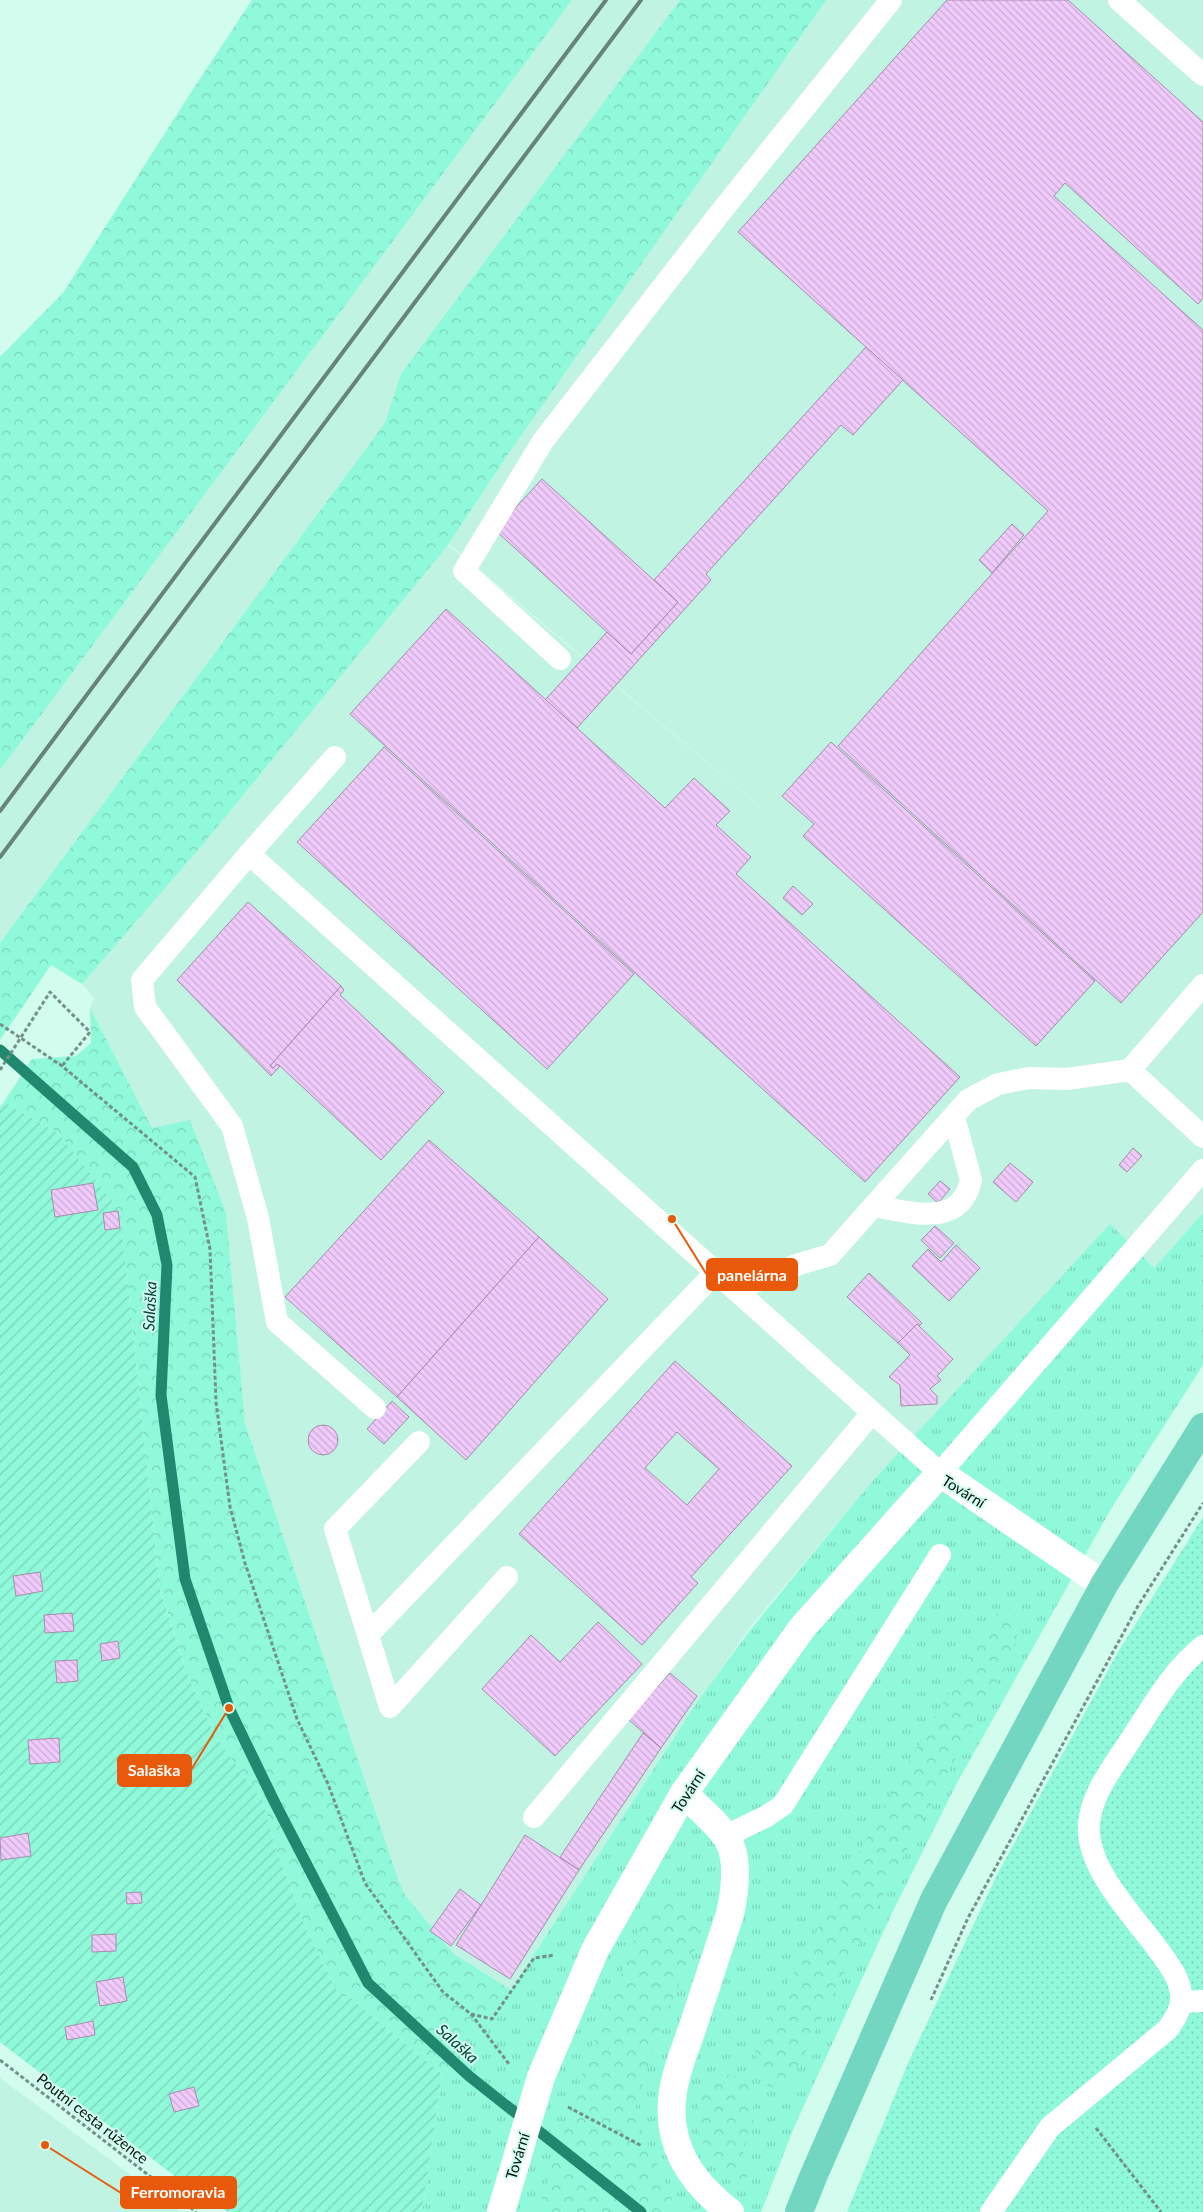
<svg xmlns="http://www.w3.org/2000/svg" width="1203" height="2212" font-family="Lato,sans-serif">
	<defs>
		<pattern id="grass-tufts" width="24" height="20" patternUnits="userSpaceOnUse" patternTransform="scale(1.25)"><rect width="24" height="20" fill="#8ff9d9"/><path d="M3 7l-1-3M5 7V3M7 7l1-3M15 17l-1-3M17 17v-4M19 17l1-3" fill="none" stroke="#7ad4b9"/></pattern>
		<pattern id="forest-crowns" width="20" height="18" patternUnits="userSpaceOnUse" patternTransform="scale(1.25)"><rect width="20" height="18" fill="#8ff9d9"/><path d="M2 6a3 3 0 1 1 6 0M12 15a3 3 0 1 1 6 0" fill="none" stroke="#7ad4b9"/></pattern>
		<pattern id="park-dots" width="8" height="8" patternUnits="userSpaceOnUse" patternTransform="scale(1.25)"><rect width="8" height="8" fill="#8ff9d9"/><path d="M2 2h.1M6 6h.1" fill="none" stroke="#7ad4b9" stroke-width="1.8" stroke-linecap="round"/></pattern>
		<pattern id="garden-furrows" width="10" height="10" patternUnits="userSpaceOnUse" patternTransform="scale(1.25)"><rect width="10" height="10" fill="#8ff9d9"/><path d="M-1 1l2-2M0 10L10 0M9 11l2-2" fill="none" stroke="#7ad4b9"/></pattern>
		<pattern id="building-back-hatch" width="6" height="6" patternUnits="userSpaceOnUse" patternTransform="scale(1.25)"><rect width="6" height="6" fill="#efcafa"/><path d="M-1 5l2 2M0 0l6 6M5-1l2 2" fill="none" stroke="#cbacd5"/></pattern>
	</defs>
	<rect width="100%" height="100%" fill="#d2fcee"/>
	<g fill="#c0f3e2">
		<polygon points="572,0 680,0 402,374 385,423 0,943 0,770"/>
		<polygon points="809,0 1203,0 1203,1213 1154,1268 1111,1226 869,1485 751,1626 700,1699 511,1990 454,1954 405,1895 399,1882 245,1423 226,1213 152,1128 90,1008 94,998 82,984 362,638 448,545 859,890 449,544"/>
		<polygon points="0,2078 180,2212 0,2212"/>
	</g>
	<polygon fill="url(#grass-tufts)" points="1203,1213 1203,1365 1112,1507 958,1781 892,1913 795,2125 761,2212 422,2212 442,2074 511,1990 698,1701 751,1629 869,1485 1110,1224 1154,1268"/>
	<g fill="url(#forest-crowns)">
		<polygon points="252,0 572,0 0,770 0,357 63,293 190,94"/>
		<polygon points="680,0 826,0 511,450 448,545 203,844 82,984 51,965 0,1040 0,943 385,423 401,374"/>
		<polygon points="90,1008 152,1128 190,1120 226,1213 245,1423 399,1882 405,1895 454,1954 511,1990 442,2074 348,1996 340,1997 306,1929 274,1843 263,1801 216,1738 186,1671 160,1588 120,1211 58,1133 4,1102 32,1059 76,1056 91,1043"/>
		<polygon points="1013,1609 1019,1628 1009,1663 986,1701 883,1895 788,2086 768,2087 753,2048 888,1799 992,1616"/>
		<polygon points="653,1902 671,1903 695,1914 700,1938 663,2020 634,2113 670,2192 675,2212 537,2212 586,2062 639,1929"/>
		<path d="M719,2072L749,2081C753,2111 760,2120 742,2148L751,2174L740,2182L727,2180L709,2155L699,2136L698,2098Z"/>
	</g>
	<polygon fill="url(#park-dots)" points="1203,1517 1203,2212 847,2212 909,2061 998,1873 1118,1652"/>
	<polygon fill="url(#garden-furrows)" points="4,1102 58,1133 120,1211 160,1589 186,1671 216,1738 263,1801 274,1843 306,1929 340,1997 348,1996 442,2074 422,2212 228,2212 189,2187 0,2042 0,1107"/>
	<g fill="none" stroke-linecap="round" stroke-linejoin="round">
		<polyline stroke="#20886e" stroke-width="11" points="0,1050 133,1167 157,1215 167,1265 161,1395 185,1579 229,1708 275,1803 368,1983 469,2076 641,2212"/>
	</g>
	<g fill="url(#building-back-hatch)" stroke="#a48eaa" fill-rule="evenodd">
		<polygon points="947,0 1068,0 1203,122 1203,298 1198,304 1065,183 1054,196 1203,330 1203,912 1121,1003 838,746 1048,511 738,232"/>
		<polygon points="866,347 903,380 853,435 841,425 706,574 711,580 577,728 545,700 607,632 631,654 678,602 654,580"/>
		<polygon points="542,479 678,602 631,654 495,530"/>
		<polygon points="1012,524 1024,535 992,573 979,560"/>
		<polygon points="446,609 665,808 694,778 730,811 716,825 751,857 736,874 960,1077 865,1182 350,714"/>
		<polygon points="831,742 1095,981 1036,1046 803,836 814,824 782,796"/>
		<polygon points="384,747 634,974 547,1069 297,842"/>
		<polygon points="793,886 813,904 802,915 783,898"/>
		<polygon points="248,902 341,986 270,1066 273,1068 277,1064 280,1066 271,1076 177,980"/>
		<polygon points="341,986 344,990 340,995 444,1092 381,1160 280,1066 277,1064 273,1068 270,1066"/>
		<polygon points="429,1140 539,1237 397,1397 285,1297"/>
		<polygon points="1133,1148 1142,1156 1127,1172 1119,1165"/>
		<polygon points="1010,1163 1033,1182 1016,1202 993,1182"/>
		<polygon points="940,1181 950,1189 938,1203 928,1194"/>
		<polygon points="93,1183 98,1210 55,1217 51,1190"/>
		<polygon points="118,1211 120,1228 105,1230 103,1213"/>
		<polygon points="935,1226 954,1243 940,1258 921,1240"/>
		<polygon points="539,1237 608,1299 466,1460 397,1397"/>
		<polygon points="956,1245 980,1268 949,1301 912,1266 928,1249 941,1262"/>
		<polygon points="869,1273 922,1323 919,1326 917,1324 898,1343 847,1297"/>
		<polygon points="917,1324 953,1359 937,1376 941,1380 930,1389 937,1396 937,1404 901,1406 900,1385 889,1377 910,1355 898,1343"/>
		<path d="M675,1361L792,1466L691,1577L698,1583L642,1645L519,1534ZM677,1432L719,1469L687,1505L645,1468Z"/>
		<polygon points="392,1401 409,1417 384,1444 367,1429"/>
		<circle cx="323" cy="1440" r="15"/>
		<polygon points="40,1572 43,1591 16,1596 13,1576"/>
		<polygon points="72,1613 74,1631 45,1633 44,1615"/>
		<polygon points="598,1622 642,1664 555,1756 482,1689 531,1635 560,1662"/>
		<polygon points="118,1641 120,1658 102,1661 100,1644"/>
		<polygon points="77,1660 78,1681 57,1683 55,1661"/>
		<polygon points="670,1673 697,1696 661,1748 628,1719"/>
		<polygon points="643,1733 661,1748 579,1870 560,1857"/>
		<polygon points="59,1738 60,1762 30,1764 28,1740"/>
		<polygon points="28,1833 31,1856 1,1860 0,1838"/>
		<polygon points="525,1835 579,1870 510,1979 456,1945"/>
		<polygon points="460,1889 481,1905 451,1946 430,1931"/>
		<polygon points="141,1892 142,1903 127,1904 126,1893"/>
		<polygon points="116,1934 116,1951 92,1952 92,1935"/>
		<polygon points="123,1977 127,2001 100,2006 96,1982"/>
		<polygon points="93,2021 95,2035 67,2040 65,2027"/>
		<polygon points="194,2087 199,2106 174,2112 169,2094"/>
	</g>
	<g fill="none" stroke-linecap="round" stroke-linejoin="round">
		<g stroke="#749188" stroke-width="3" stroke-dasharray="4 2.5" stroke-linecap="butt">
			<polyline points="0,1024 62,1066 195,1177 210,1249 216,1402 230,1507 245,1563 297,1719 328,1784 365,1883 443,1992 471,2014 492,2019 534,1958 555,1955"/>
			<polyline points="0,1070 50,992 90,1032 62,1066"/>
			<polyline points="931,2000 968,1918 1138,1606 1203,1503"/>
			<polyline points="471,2014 509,2064"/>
			<polyline points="0,2060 196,2212"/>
			<polyline points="568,2107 642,2146"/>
			<polyline points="1096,2128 1161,2212"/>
		</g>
		<g stroke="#fff" stroke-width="22">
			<polyline points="1119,0 1203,75"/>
			<polyline points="560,659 464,571 543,441 720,213 891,0"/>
			<polyline points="249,854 335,757"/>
			<polyline points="1203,985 1130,1070 1203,1137"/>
			<path d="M874,1206C910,1212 960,1229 971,1180L954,1117"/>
			<polyline points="736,1290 799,1264 830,1255 968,1100 998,1084 1029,1078 1067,1079 1130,1070"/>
			<polyline points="375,1408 277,1322 258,1218 232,1126 145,1007 142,980 249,854 940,1473 1203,1170"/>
			<polyline points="419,1442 335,1529 368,1635 715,1273"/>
			<polyline points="368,1635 390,1707 507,1577"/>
			<polyline points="534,1817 872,1413"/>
			<polyline points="726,1836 767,1816 783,1805 940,1555"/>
			<polyline points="1181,2002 1203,2001"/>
			<path d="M991,2212L1050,2127L1168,2029C1173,2021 1180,2012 1181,2002C1183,1981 1168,1963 1157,1948C1132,1914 1085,1867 1089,1823C1092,1791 1117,1762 1133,1736C1154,1704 1173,1670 1203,1646"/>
		</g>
		<g stroke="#fff" stroke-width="28">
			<path d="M684,1793C697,1807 714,1820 725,1835C740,1855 735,1891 730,1914C718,1950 706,1987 694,2023C687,2045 676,2069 673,2092C665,2144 690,2181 730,2212"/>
			<polyline points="501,2212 541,2077 595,1950 684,1793 802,1628 940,1473 1104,1585"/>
		</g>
		<polyline stroke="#72d6c0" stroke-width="28" points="799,2212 813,2177 934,1900 1104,1585 1203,1427"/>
		<g stroke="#68837b" stroke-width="4">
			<polyline points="0,811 606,0"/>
			<polyline points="0,857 641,0"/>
		</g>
	</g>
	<g text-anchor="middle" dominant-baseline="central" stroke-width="4" stroke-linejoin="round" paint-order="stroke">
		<g font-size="15" fill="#03110d" stroke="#d2fcee">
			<text transform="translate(964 1491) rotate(32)">Tovární</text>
			<text transform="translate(688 1791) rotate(-57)">Tovární</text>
			<text transform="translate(93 2118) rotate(38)">Poutní cesta růžence</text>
			<text transform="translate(517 2156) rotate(-73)">Tovární</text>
		</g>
		<g font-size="16" font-style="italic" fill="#064335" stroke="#d2fcee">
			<text transform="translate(149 1306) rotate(-87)">Salaška</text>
			<text transform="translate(458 2043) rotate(42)">Salaška</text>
		</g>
	</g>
	<path fill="none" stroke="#e8590c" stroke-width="2" d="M672 1219L707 1275M229 1708L191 1770M45 2145L121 2193"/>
	<g fill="#e8590c" stroke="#d2fcee" stroke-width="2">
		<circle cx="672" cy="1219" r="5"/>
		<circle cx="229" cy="1708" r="5"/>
		<circle cx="45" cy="2145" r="5"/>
	</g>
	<g fill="#e8590c" stroke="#e8590c" stroke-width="2">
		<rect x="707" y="1259" width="90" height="31" rx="5"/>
		<rect x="118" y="1755" width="73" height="31" rx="5"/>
		<rect x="121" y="2177" width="115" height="31" rx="5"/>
	</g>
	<g font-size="16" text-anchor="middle" font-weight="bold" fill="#fff">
		<text x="752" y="1281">panelárna</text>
		<text x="154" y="1776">Salaška</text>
		<text x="178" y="2198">Ferromoravia</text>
	</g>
</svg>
